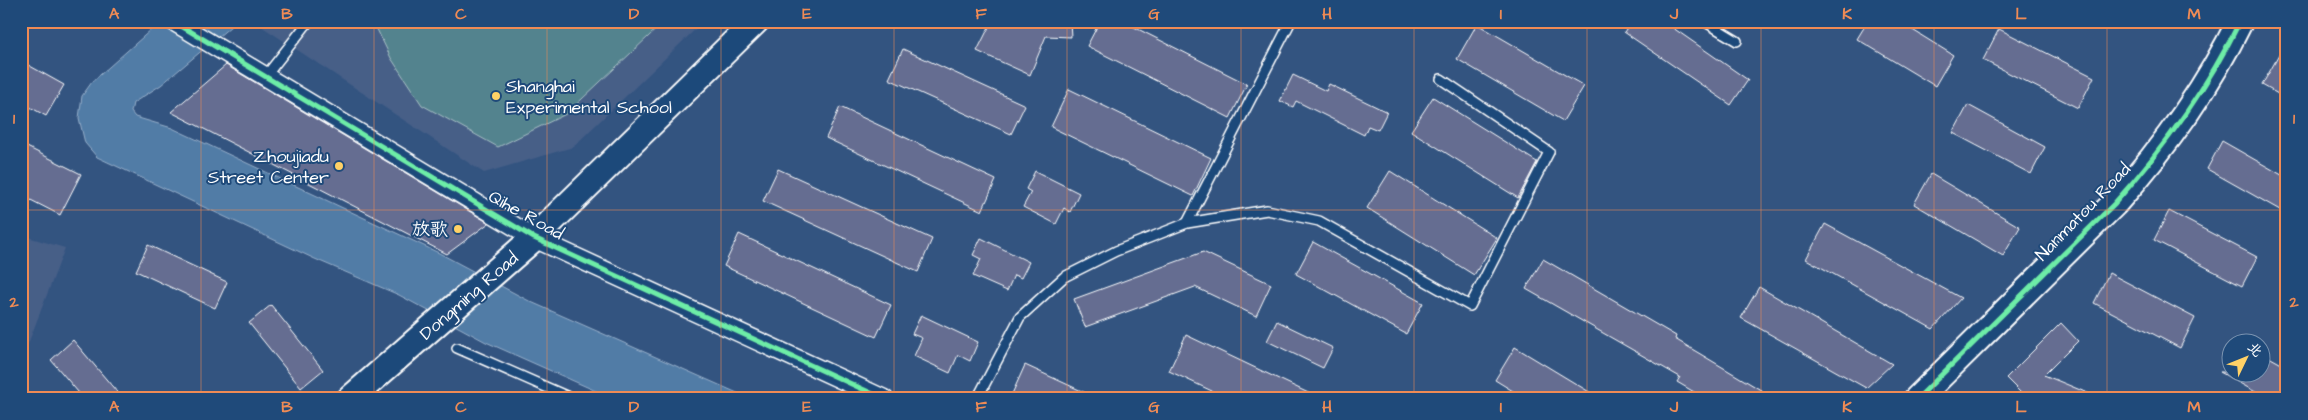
<svg xmlns="http://www.w3.org/2000/svg" width="2308" height="420" font-family="'Architects Daughter','LXGW WenKai TC',sans-serif">
	<rect width="100%" height="100%" fill="#335480"/>
	<filter id="ink" filterUnits="userSpaceOnUse"><feTurbulence type="fractalNoise" baseFrequency=".02" numOctaves="2"/><feDisplacementMap in="SourceGraphic" scale="10" xChannelSelector="R" yChannelSelector="G"/><feConvolveMatrix kernelMatrix="1 2 1 2 8 2 1 2 1" color-interpolation-filters="sRGB"/></filter>
	<g filter="url(#ink)">
		<g fill="#465f87">
			<polygon points="261,21 704,21 573,147 484,173 258,24"/>
			<polygon points="21,235 65,248 21,362"/>
		</g>
		<polygon fill="#53838e" stroke="#a9c1c6" points="373,21 665,21 566,114 498,147 422,105 391,58"/>
		<polygon fill="#517ba6" stroke="#97b0ca" points="161,21 237,21 161,85 133,103 131,112 135,117 172,128 439,253 531,302 751,399 614,399 486,342 399,295 315,259 97,157 85,143 79,118 82,96 92,82"/>
		<g fill="#656d91" stroke="#fff">
			<polygon points="992,21 1070,21 1071,37 1046,36 1030,75 977,51"/>
			<polygon points="1100,21 1122,21 1247,84 1230,118 1087,46"/>
			<polygon points="1632,21 1663,21 1748,80 1731,105 1624,32"/>
			<polygon points="1868,21 1898,21 1953,55 1935,86 1857,39"/>
			<polygon points="1477,24 1584,86 1563,121 1457,59"/>
			<polygon points="1999,29 2094,77 2078,108 1983,60"/>
			<polygon points="2287,41 2287,99 2262,85"/>
			<polygon points="903,49 1025,105 1011,134 889,79"/>
			<polygon points="21,61 64,85 46,116 21,102"/>
			<polygon points="226,65 489,223 447,254 171,112"/>
			<polygon points="1293,75 1326,91 1329,84 1387,112 1378,130 1368,126 1364,135 1296,101 1293,107 1280,101"/>
			<polygon points="1069,89 1211,158 1193,196 1051,127"/>
			<polygon points="1433,97 1537,162 1518,198 1411,131"/>
			<polygon points="1968,105 2045,147 2031,174 1953,133"/>
			<polygon points="840,107 996,180 982,211 826,138"/>
			<polygon points="2222,141 2287,178 2287,214 2207,169"/>
			<polygon points="21,144 81,174 60,215 21,195"/>
			<polygon points="778,169 932,239 918,272 763,201"/>
			<polygon points="1035,171 1079,193 1070,212 1064,208 1056,224 1023,207 1031,192 1026,189"/>
			<polygon points="1390,171 1497,238 1474,275 1367,208"/>
			<polygon points="1931,174 2020,227 2003,256 1914,204"/>
			<polygon points="2169,211 2257,257 2242,286 2154,240"/>
			<polygon points="1825,224 1961,298 1933,329 1806,259"/>
			<polygon points="739,234 891,305 876,337 724,266"/>
			<polygon points="981,238 1029,262 1021,278 1014,275 1007,291 973,276 981,259 973,255"/>
			<polygon points="1313,242 1423,303 1406,334 1296,274"/>
			<polygon points="148,245 227,282 215,308 136,271"/>
			<polygon points="1203,252 1271,284 1256,316 1195,287 1085,327 1074,299"/>
			<polygon points="1543,259 1676,336 1675,339 1776,399 1706,399 1677,382 1680,377 1526,289"/>
			<polygon points="2109,273 2195,318 2180,348 2094,303"/>
			<polygon points="1759,287 1892,364 1866,388 1741,318"/>
			<polygon points="271,305 323,370 301,388 249,323"/>
			<polygon points="921,315 978,342 970,361 958,355 950,373 914,356 922,338 912,334"/>
			<polygon points="1277,321 1333,348 1323,368 1267,341"/>
			<polygon points="2061,323 2078,341 2044,375 2102,399 2032,399 2024,396 2006,378"/>
			<polygon points="1186,335 1321,399 1229,399 1169,371"/>
			<polygon points="73,340 123,399 84,399 51,360"/>
			<polygon points="1515,347 1601,399 1526,399 1495,380"/>
			<polygon points="2260,352 2287,367 2287,399 2268,399 2220,372 2260,372"/>
			<polygon points="1025,365 1099,399 1021,399 1012,394"/>
		</g>
		<g fill="none" stroke-linecap="round" stroke-linejoin="round">
			<g stroke="#fff" stroke-width="12">
				<g id="lane">
					<polyline points="1704,21 1737,41"/>
					<polyline points="265,77 309,21"/>
					<polyline points="1187,223 1291,21"/>
					<polyline points="457,348 573,399"/>
					<polyline points="977,399 1020,317 1064,277 1116,251 1187,223 1267,210 1319,221 1470,306 1549,152 1441,79"/>
				</g>
			</g>
			<g stroke="#fff" stroke-width="21">
				<polyline id="street" points="173,21 534,238 884,399"/>
			</g>
			<g stroke="#fff" stroke-width="29">
				<g id="secondary">
					<polyline points="350,399 534,238 756,21"/>
					<path d="M1917,399L2114,204C2164,148 2207,89 2240,21"/>
				</g>
			</g>
			<use href="#lane" stroke="#1f4a7a" stroke-width="9"/>
			<use href="#street" stroke="#1f4a7a" stroke-width="18"/>
			<use href="#secondary" stroke="#1f4a7a" stroke-width="25"/>
			<g stroke="#1f4a7a" stroke-width="8">
				<g id="cycleway">
					<polyline points="173,21 534,238 884,399"/>
					<path d="M1917,399L2114,204C2164,148 2207,89 2240,21"/>
				</g>
			</g>
			<use href="#cycleway" stroke="#6deda7" stroke-width="5"/>
		</g>
	</g>
	<path fill="none" stroke="#ef8b55" stroke-width="1" stroke-opacity="0.55" d="M201,21V399M374,21V399M547,21V399M721,21V399M894,21V399M1067,21V399M1241,21V399M1414,21V399M1587,21V399M1761,21V399M1934,21V399M2107,21V399M21,210H2287"/>
	<g fill="#ffd166" stroke="#1f4a7a" stroke-width="2">
		<circle cx="496" cy="96" r="5"/>
		<circle cx="339" cy="166" r="5"/>
		<circle cx="458" cy="229" r="5"/>
	</g>
	<g text-anchor="middle" dominant-baseline="central" stroke-width="4" stroke-linejoin="round" paint-order="stroke">
		<g font-size="18" fill="#fff" stroke="#1f4a7a" text-anchor="end">
			<text x="506" y="86" text-anchor="start">Shanghai<tspan x="506" dy="21">Experimental School</tspan></text>
			<text x="329" y="156">Zhoujiadu<tspan x="329" dy="21">Street Center</tspan></text>
			<text x="448" y="229">放歌</text>
		</g>
		<g font-size="18" fill="#fff" stroke="#1f4a7a">
			<text transform="translate(2083 212) rotate(-46)">Nanmatou Road</text>
			<text transform="translate(526 215) rotate(29)">Qihe Road</text>
			<text transform="translate(469 296) rotate(-41)">Dongming Road</text>
		</g>
	</g>
	<rect width="2308" height="420" fill="none" stroke="#1f4a7a" stroke-width="55"/>
	<g transform="translate(2246 358) rotate(47)"><circle r="24" fill="#1f4a7a" stroke="#7992af"/>
	<path d="M0-4L9 19L0 12L-9 19Z" fill="#ffd166"/>
	<text y="-8" font-size="14" font-weight="bold" text-anchor="middle" fill="#ffffff">北</text>
	</g>
	<rect x="28" y="28" width="2252" height="364" fill="none" stroke="#ef8b55" stroke-width="2"/>
	<g font-size="16" text-anchor="middle" font-weight="bold" fill="#ef8b55">
		<text x="114" y="19">A</text>
		<text x="287" y="19">B</text>
		<text x="461" y="19">C</text>
		<text x="634" y="19">D</text>
		<text x="807" y="19">E</text>
		<text x="981" y="19">F</text>
		<text x="1154" y="19">G</text>
		<text x="1327" y="19">H</text>
		<text x="1501" y="19">I</text>
		<text x="1674" y="19">J</text>
		<text x="1847" y="19">K</text>
		<text x="2021" y="19">L</text>
		<text x="2194" y="19">M</text>
		<text x="14" y="124">1</text>
		<text x="2294" y="124">1</text>
		<text x="14" y="307">2</text>
		<text x="2294" y="307">2</text>
		<text x="114" y="412">A</text>
		<text x="287" y="412">B</text>
		<text x="461" y="412">C</text>
		<text x="634" y="412">D</text>
		<text x="807" y="412">E</text>
		<text x="981" y="412">F</text>
		<text x="1154" y="412">G</text>
		<text x="1327" y="412">H</text>
		<text x="1501" y="412">I</text>
		<text x="1674" y="412">J</text>
		<text x="1847" y="412">K</text>
		<text x="2021" y="412">L</text>
		<text x="2194" y="412">M</text>
	</g>
</svg>
